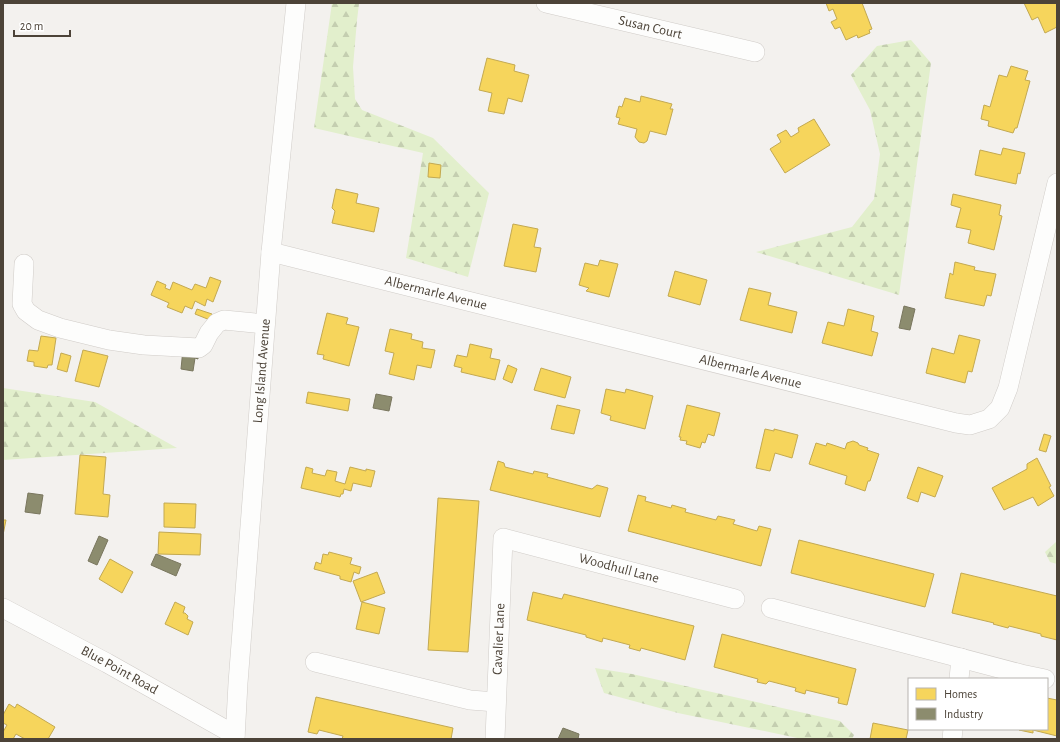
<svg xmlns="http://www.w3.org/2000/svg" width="1060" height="742" font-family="'Alegreya Sans',sans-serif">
	<defs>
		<pattern id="forest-firs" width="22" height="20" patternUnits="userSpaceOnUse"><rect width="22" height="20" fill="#e2efcc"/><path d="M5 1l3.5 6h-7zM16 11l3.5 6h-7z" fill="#c4ceb0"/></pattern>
	</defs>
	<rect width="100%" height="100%" fill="#f3f1ee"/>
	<g fill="url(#forest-firs)">
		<polygon points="332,3 358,3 359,4 357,20 353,67 355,99 362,110 433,138 489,193 468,277 406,258 423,153 314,128"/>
		<polygon points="911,40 931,63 899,295 756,252 852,227 874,199 880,154 870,110 851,75 877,46"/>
		<polygon points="3,388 95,402 177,448 3,460"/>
		<polygon points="1057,541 1057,564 1050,562 1045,552"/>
		<polygon points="595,668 632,674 840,721 854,735 852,739 802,739 678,713 604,693"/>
	</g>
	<g fill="#f6d55c" stroke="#c3a951">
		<polygon points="826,3 862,3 872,29 869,30 870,33 858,38 857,35 846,40 840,27 835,29 831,22 837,19 833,9 829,11"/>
		<polygon points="1024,3 1057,3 1057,27 1045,33 1038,17 1032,20"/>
		<polygon points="487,58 515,65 514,71 529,75 522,102 508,98 504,114 488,111 492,93 479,90"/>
		<polygon points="1011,66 1028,71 1025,80 1030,81 1017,128 1015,128 1013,133 988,126 989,121 981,119 984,105 990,107 999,75 1007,77"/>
		<polygon points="641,96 672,104 670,109 673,109 666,135 650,131 647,141 644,143 639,142 635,137 637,129 618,124 620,118 616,117 619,106 622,107 625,98 640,102"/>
		<polygon points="814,119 830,145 785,173 770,149 781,142 777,135 786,130 791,137 799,132 798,128"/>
		<polygon points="1003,148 1025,153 1020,174 1018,173 1016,184 975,175 980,150 1001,155"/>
		<polygon points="429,163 441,165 440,178 428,177"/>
		<polygon points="336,189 358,194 356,203 379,208 374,232 332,223 335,211 332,208"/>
		<polygon points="953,194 1001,205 999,215 1002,216 994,250 968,243 971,230 956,227 961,208 951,205"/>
		<polygon points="513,224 538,229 534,247 541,248 536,272 504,266"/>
		<polygon points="600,260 618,264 609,297 586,291 589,288 579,285 585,263 598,266"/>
		<polygon points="955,262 975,267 974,270 996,274 991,296 987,295 984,306 945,298 950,273 953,275"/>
		<polygon points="675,271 707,280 700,305 668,296"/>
		<polygon points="210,277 221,281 213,302 207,299 205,306 195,301 192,309 185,306 182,313 167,307 169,303 151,295 157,281 166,285 165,288 170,290 173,282 192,290 195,284 206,288"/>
		<polygon points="749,288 771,293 768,305 797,312 792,333 740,320"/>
		<polygon points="197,309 212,314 210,320 195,314"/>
		<polygon points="848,309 874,316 871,331 878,333 872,356 822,343 828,322 844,326"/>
		<polygon points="327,313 348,318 346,324 359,327 349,366 323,359 324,355 317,354"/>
		<polygon points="390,329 412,334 411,339 423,342 422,348 435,350 431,368 417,365 414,380 389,374 394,353 385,351"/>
		<polygon points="959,335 980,340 972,372 968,371 965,383 926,373 932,348 954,354"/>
		<polygon points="41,336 56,338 52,365 48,365 47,368 34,366 34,362 27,361 29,350 38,351"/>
		<polygon points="470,344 492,349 490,358 500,360 495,380 461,372 462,368 454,366 457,355 467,357"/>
		<polygon points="83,350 108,356 99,387 75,381"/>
		<polygon points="61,353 71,356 67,372 57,369"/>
		<polygon points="508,365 517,369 512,383 503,379"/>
		<polygon points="541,368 571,377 565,398 534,390"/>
		<polygon points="606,389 625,393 626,389 653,396 645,429 610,420 611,416 601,413"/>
		<polygon points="308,392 350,399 348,411 306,403"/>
		<polygon points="557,405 580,410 574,434 551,429"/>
		<polygon points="687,405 720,413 714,436 708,434 705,443 702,442 700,448 686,444 687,441 680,440 681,437 679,437"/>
		<polygon points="765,429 774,431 774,429 798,435 792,458 775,453 770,471 756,468"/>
		<polygon points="1044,434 1051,436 1046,452 1039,450"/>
		<polygon points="853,441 858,443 859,445 868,448 867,450 879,454 870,481 868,481 865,491 845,484 847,476 809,464 816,443 826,446 827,443 845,449 847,443"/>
		<polygon points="80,455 106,457 103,494 110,495 108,517 75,514"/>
		<polygon points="1037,458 1051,486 1049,487 1054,496 1038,506 1033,497 1004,510 992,488 1027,469 1027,464"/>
		<polygon points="498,461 504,463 505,467 533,474 534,471 548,474 547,477 592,489 597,485 608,488 600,517 490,490"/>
		<polygon points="306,467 313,469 312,473 325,476 327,470 337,472 335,481 345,484 350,467 366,471 366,469 375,471 371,487 353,483 351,491 344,489 343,494 341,494 340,497 301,488"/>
		<polygon points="918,467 943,476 935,497 921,492 918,502 907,498"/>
		<polygon points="638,495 646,497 645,501 671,508 672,505 686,509 685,512 716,520 718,516 735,520 733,524 757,531 759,526 771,529 761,566 628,531"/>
		<polygon points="438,498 479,501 468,652 428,650"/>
		<polygon points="164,503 196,504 195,528 164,527"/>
		<polygon points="3,520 6,520 3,535"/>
		<polygon points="159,532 201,534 200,555 158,554"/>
		<polygon points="799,540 934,574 925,607 791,573"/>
		<polygon points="329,552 352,558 350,564 361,567 359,574 354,572 351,582 340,579 340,576 314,569 316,562 321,564 323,554 328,555"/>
		<polygon points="110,559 133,572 122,593 99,579"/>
		<polygon points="377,572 385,593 361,602 353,581"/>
		<polygon points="961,573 1057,596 1057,640 1041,636 1041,634 1009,626 1008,628 993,624 994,623 952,613"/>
		<polygon points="533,592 562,599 564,594 694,626 685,660 641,648 640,651 629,648 630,645 603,638 602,642 586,637 586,635 527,620"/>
		<polygon points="175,602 185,607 183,613 185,613 188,616 187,619 193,622 188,635 165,624"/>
		<polygon points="362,602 385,608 379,634 356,629"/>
		<polygon points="722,634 856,669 847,705 838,703 839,698 806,690 805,694 795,691 796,688 769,681 766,684 757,682 758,679 714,667"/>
		<polygon points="316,697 453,728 451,739 342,739 343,736 319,730 317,734 308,732"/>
		<polygon points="1047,698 1057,700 1057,736 1033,730 1033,733 1019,730 1047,729"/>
		<polygon points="9,704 15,708 17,704 55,727 48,739 25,739 16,734 13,739 3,739 3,732 7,725 3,723 3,715"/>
		<polygon points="873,723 908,730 906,739 870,739"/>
	</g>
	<g fill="#8c8c6e" stroke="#79765e">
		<polygon points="904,306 915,309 910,330 899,328"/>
		<polygon points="183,349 198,351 198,359 195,358 193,371 181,369"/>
		<polygon points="376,394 392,397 389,411 373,408"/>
		<polygon points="28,493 43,495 40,514 25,512"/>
		<polygon points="99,536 108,540 97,565 88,561"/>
		<polygon points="156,554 181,564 176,576 151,565"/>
		<polygon points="563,728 579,734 578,739 558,739"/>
	</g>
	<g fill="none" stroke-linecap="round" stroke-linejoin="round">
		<g stroke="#d0ccc8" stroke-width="20">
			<g id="minor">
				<path id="s1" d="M546,3L755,52"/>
				<path id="s2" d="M271,252L956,423L970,425L989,419L1000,408L1008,388L1057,183"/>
				<polyline points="24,264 22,304 26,311 38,320 60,328 109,340 144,345 199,348 203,345 209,333 217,323 224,320 265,324"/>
				<path id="s3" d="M3,608L107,663L235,735"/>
				<polyline points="771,608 1021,674 1045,679"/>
				<polyline points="315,662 470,700 496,702"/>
				<polyline points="959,679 961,658"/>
				<path id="s4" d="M235,739L238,683L271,252L296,3"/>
				<path id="s5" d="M495,739L503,538L735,599"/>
				<polyline points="952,739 953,729"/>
			</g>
		</g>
		<use href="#minor" stroke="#fdfdfc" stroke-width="19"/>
	</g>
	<g text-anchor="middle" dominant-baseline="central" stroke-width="4" stroke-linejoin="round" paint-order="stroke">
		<g font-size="14" fill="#4c4338" stroke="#fff">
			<text stroke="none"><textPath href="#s1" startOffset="107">Susan Court</textPath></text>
			<text stroke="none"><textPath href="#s2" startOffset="170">Albermarle Avenue</textPath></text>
			<text stroke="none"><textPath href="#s4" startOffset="369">Long Island Avenue</textPath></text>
			<text stroke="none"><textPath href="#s2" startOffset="494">Albermarle Avenue</textPath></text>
			<text stroke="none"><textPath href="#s5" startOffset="321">Woodhull Lane</textPath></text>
			<text stroke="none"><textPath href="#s5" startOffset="100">Cavalier Lane</textPath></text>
			<text stroke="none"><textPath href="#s3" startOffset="132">Blue Point Road</textPath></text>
		</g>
	</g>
	<rect width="1060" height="742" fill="none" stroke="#4c4338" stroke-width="8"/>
	<rect x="908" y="678" width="140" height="52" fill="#ffffff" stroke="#b7b4af"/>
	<rect x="916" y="688" width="20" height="12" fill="#f6d55c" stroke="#b7b4af"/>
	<text x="944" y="698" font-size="12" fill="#4c4338">Homes</text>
	<rect x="916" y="708" width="20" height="12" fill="#8c8c6e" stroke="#b7b4af"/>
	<text x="944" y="718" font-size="12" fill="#4c4338">Industry</text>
	<path d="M14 30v6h56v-6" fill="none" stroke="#4c4338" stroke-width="2"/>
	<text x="20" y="30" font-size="12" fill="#4c4338" stroke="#ffffff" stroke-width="3" paint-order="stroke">20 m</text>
</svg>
